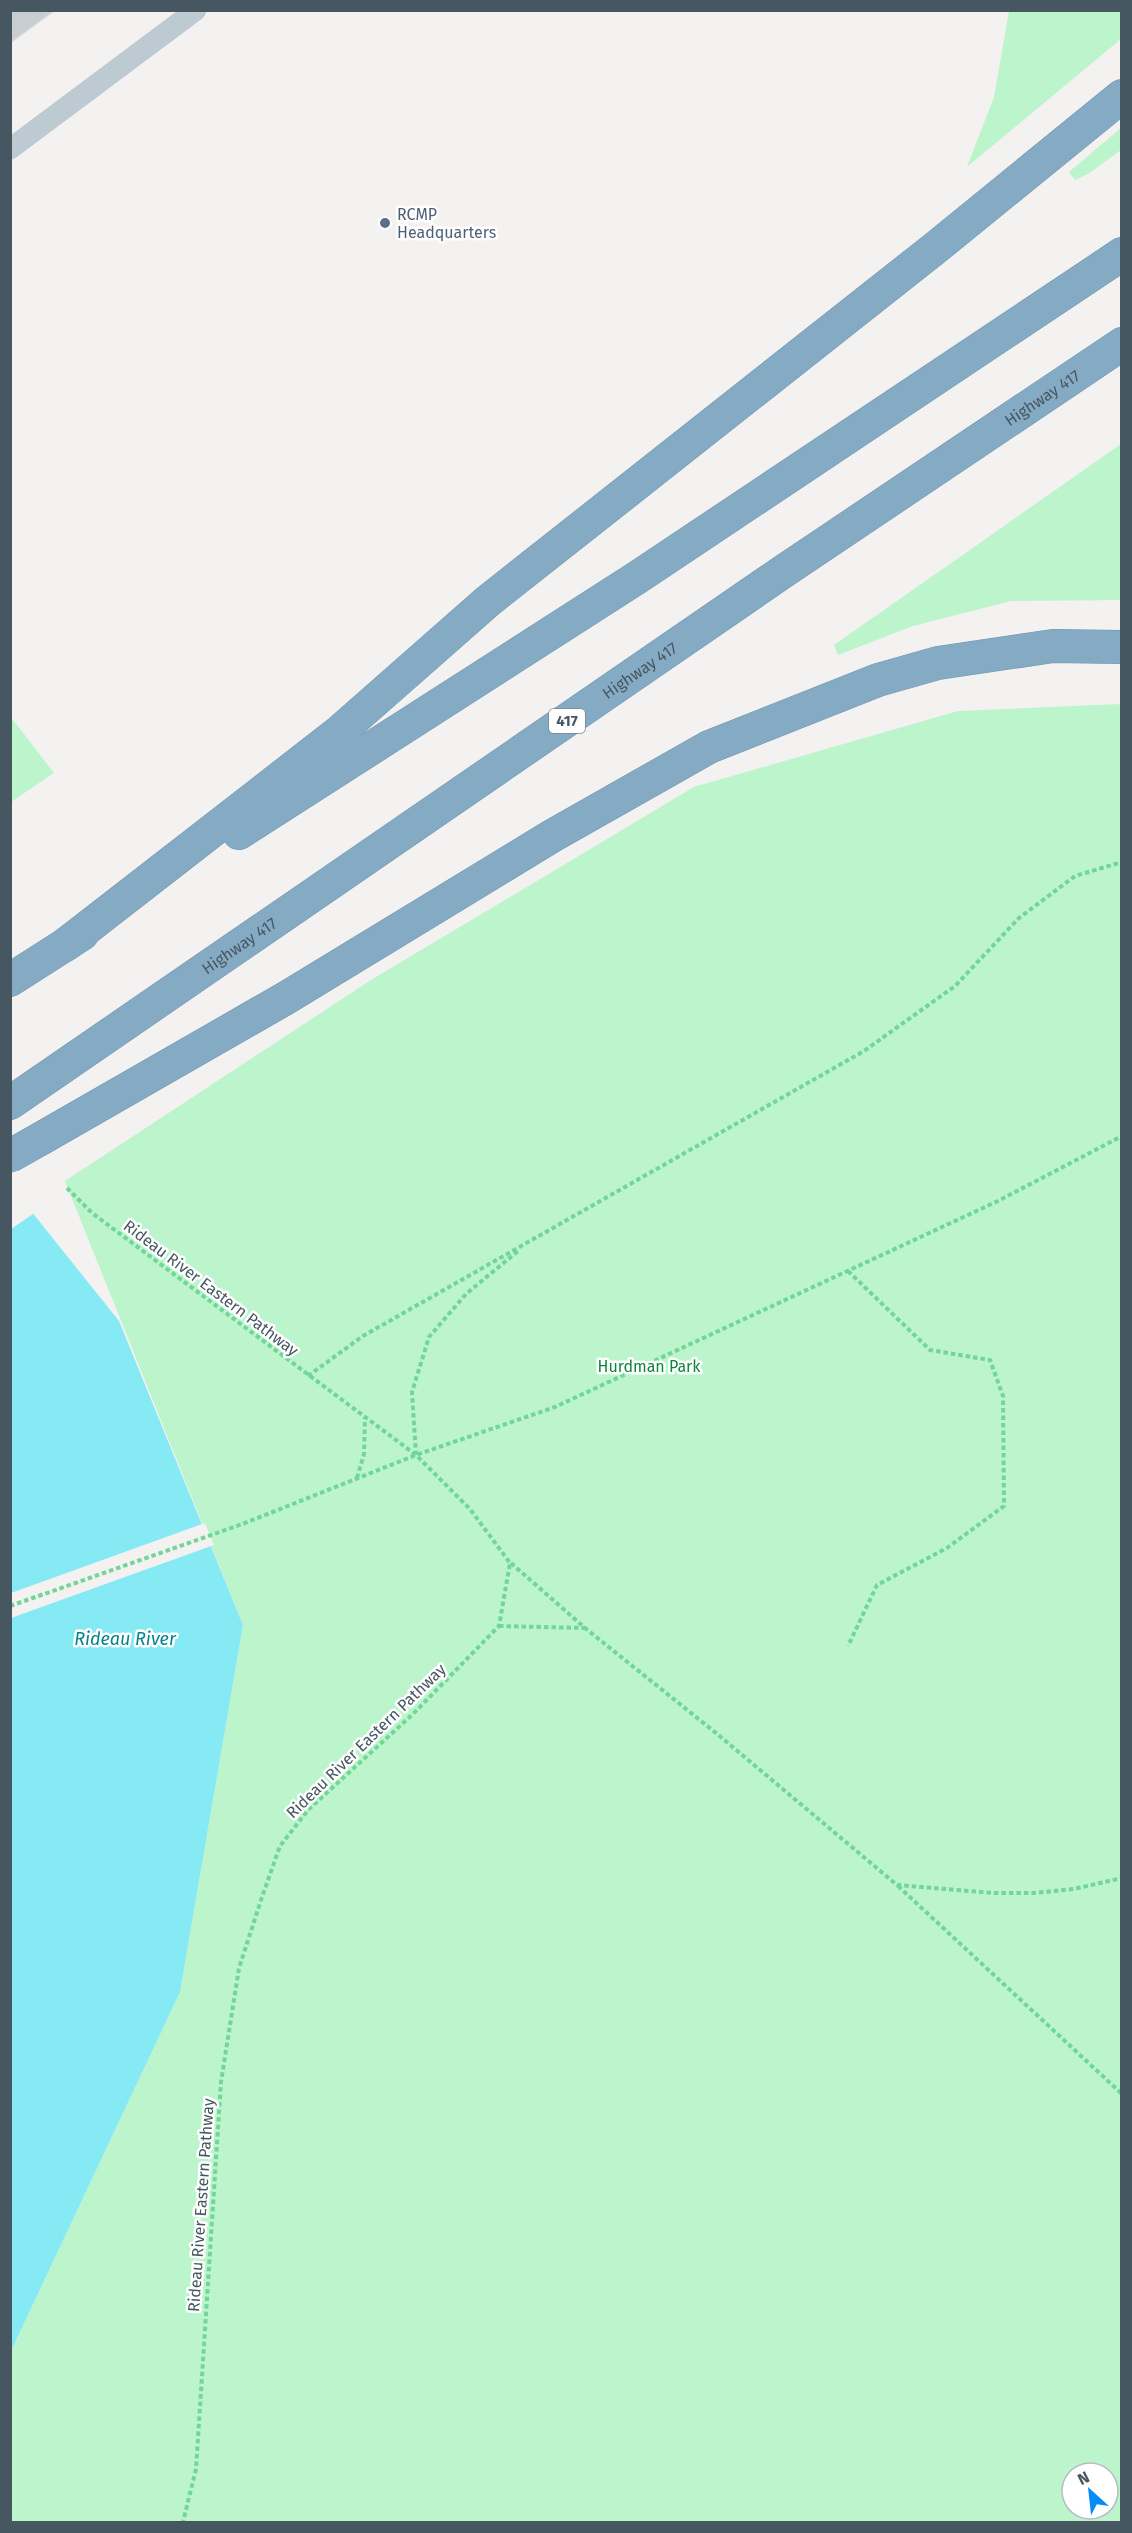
<svg xmlns="http://www.w3.org/2000/svg" width="1132" height="2533" font-family="'Fira Sans',sans-serif">
	<rect width="100%" height="100%" fill="#f4f1f1"/>
	<g fill="#bcf4cc" fill-rule="evenodd">
		<polygon points="1009,11 1121,11 1121,39 967,167 994,97"/>
		<polygon points="1121,128 1121,150 1088,174 1075,180 1069,172"/>
		<polygon points="1121,444 1121,600 1011,601 913,626 838,655 834,645"/>
		<path d="M1121,704V2522H11V2351L180,1992L243,1625L65,1181L371,980L694,787L958,711ZM1072,2473H1108V2509H1072Z"/>
		<polygon points="10,716 54,773 11,802 10,802"/>
	</g>
	<polygon fill="#86eaf5" points="11,1186 119,1321 243,1625 180,1992 11,2351"/>
	<g fill="#f4f1f1">
		<polygon points="10,1183 36,1212 11,1229 10,1229"/>
		<polygon points="205,1523 214,1545 11,1618 11,1593"/>
	</g>
	<polygon fill="#c8cdd2" stroke="#d5d8dd" stroke-width="1.5" points="10,10 55,10 10,43"/>
	<g fill="none" stroke-linecap="round" stroke-linejoin="round">
		<g stroke="#7096b0" stroke-width="34">
			<g id="highway">
				<polyline points="239,833 638,577 1122,254"/>
				<polyline points="65,945 338,733 488,601 934,249 1122,96"/>
				<polyline points="10,980 82,934"/>
				<path id="s1" d="M10,1103L784,571L1122,344"/>
				<polyline points="42,1138 286,998 552,836 709,747 878,680 938,663 1053,646 1122,647"/>
			</g>
		</g>
		<g stroke="#71d698" stroke-width="4" stroke-dasharray="4.5 3" stroke-linecap="butt">
			<polyline points="67,1188 92,1213 416,1455 470,1509 510,1563 499,1626 413,1714 308,1810 280,1846 262,1897 239,1968 221,2082 196,2469 183,2522"/>
			<polyline points="848,1271 930,1350 990,1360 1003,1396 1004,1506 947,1548 877,1585 848,1646"/>
			<polyline points="308,1376 363,1336 864,1051 955,986 1019,918 1075,876 1122,862"/>
			<polyline points="416,1455 412,1392 429,1337 466,1294 518,1251"/>
			<polyline points="357,1478 364,1454 365,1417"/>
			<polyline points="511,1563 585,1628 716,1733 897,1885 994,1893 1034,1893 1074,1889 1122,1878"/>
			<polyline points="10,1606 245,1523 416,1455 555,1407 998,1201 1122,1136"/>
			<polyline points="499,1626 585,1628"/>
			<polyline points="898,1886 1122,2094"/>
		</g>
		<polyline stroke="#becad2" stroke-width="21" points="10,149 196,10"/>
		<use href="#highway" stroke="#85abc4" stroke-width="33"/>
		<g stroke="#7096b0" stroke-width="34" stroke-linecap="butt">
			<polyline id="highway-bridge" points="10,1156 42,1138"/>
		</g>
		<use href="#highway-bridge" stroke="#85abc4" stroke-width="33"/>
	</g>
	<circle fill="#5c6f8a" stroke="#fff" stroke-width="2" cx="385" cy="223" r="6"/>
	<g text-anchor="middle" dominant-baseline="central" stroke-width="5" stroke-linejoin="round" paint-order="stroke">
		<rect fill="#fff" stroke="#7e8990" stroke-width="1.5" x="549" y="709" width="36" height="24" rx="4.5"/>
		<g font-size="15" font-weight="bold" fill="#475761">
			<text x="567" y="721">417</text>
		</g>
		<g font-size="16" fill="#4e5e75" stroke="#fff" text-anchor="start">
			<text x="397" y="214">RCMP<tspan x="397" dy="18">Headquarters</tspan></text>
		</g>
		<g font-size="16" fill="#475761" stroke="#fff">
			<text stroke="none"><textPath href="#s1" startOffset="1250">Highway 417</textPath></text>
			<text stroke="none"><textPath href="#s1" startOffset="764">Highway 417</textPath></text>
			<text stroke="none"><textPath href="#s1" startOffset="278">Highway 417</textPath></text>
			<text transform="translate(211 1288) rotate(37)">Rideau River Eastern Pathway</text>
			<text transform="translate(366 1741) rotate(-44)">Rideau River Eastern Pathway</text>
			<text transform="translate(201 2205) rotate(-86)">Rideau River Eastern Pathway</text>
		</g>
		<g font-size="16" fill="#0e853d" stroke="#fff">
			<text x="649" y="1366">Hurdman Park</text>
		</g>
		<g font-size="18" font-style="italic" fill="#048390" stroke="#fff">
			<text x="125" y="1639">Rideau River</text>
		</g>
	</g>
	<rect width="1132" height="2533" fill="none" stroke="#475761" stroke-width="24"/>
	<g transform="translate(1090 2491) rotate(333)"><circle r="28" fill="#ffffff" stroke="#b5bcc0" stroke-width="1.5"/>
	<path d="M0-4.5L10 22L0 15L-10 22Z" fill="#078bf7"/>
	<text y="-9" font-size="16" font-weight="bold" text-anchor="middle" fill="#475761">N</text>
	</g>
</svg>
